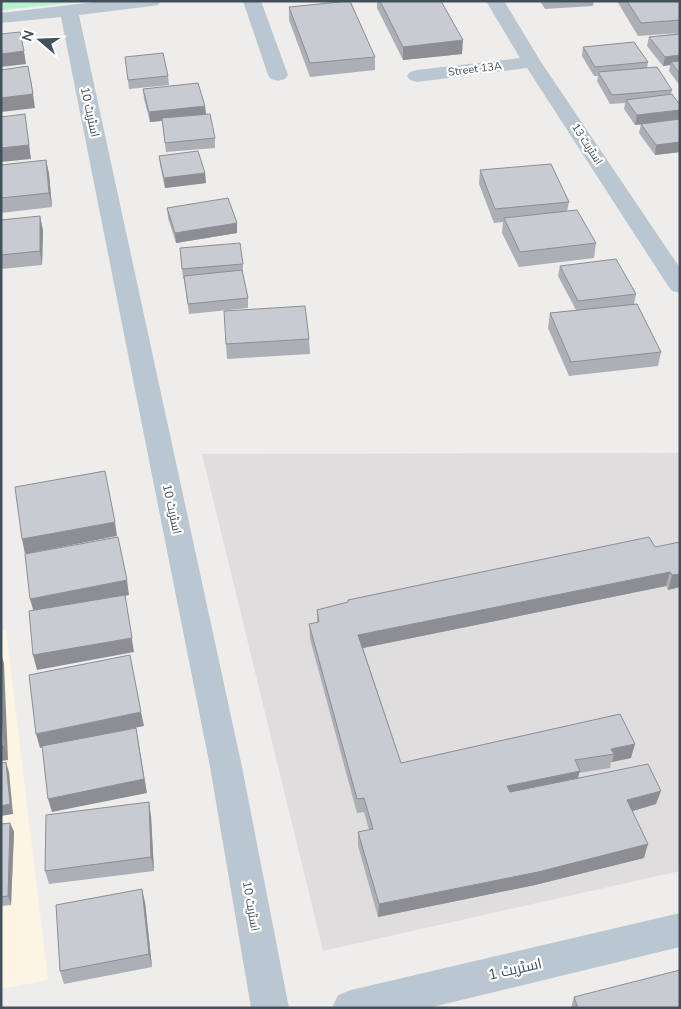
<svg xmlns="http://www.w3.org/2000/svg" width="681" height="1009" font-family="'Nunito Sans',Cairo,sans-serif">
	<rect width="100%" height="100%" fill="#efecec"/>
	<polygon fill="#fdf5e3" points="6,630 48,980 1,989 1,631"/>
	<polygon fill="#e0ddde" points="680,453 680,871 323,951 202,454"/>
	<polygon fill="#b6f1cd" points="1,1 90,1 1,10"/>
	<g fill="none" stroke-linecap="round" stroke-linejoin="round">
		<g fill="#bbc7d0" fill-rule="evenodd">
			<polygon points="103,1 161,1 158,5 152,6 79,15 242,767 289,1008 251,1008 210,767 61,17 1,23 1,13"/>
			<polygon points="243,1 261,1 288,75 285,79 278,81 271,79 268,75"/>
			<polygon points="486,1 504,1 541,62 680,268 680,293 672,291 668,286 527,68 417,82 410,80 407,76 410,72 417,70 520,58"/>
			<polygon points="680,913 680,947 428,1008 332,1008 338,995 351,990"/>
		</g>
	</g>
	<g fill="#acafb5">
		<polygon points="377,1 441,1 462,54 403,60 377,8"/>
		<polygon points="540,1 594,1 593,6 545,9"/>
		<polygon points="617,1 680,1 680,33 638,36"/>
		<polygon points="289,7 375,57 375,70 310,77 289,20"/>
		<polygon points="680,33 680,86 669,71 670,65 663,66 647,46 649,37"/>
		<polygon points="583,47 648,62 647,68 672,90 671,94 680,105 680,152 655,155 639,133 641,124 635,125 624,109 625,103 610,104 597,81 598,76 594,76 582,56"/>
		<polygon points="125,57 168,76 169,85 129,89"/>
		<polygon points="143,89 205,106 206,114 215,138 215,148 166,152 162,121 150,122 144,99"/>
		<polygon points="159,156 205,173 206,183 165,188 160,165"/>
		<polygon points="46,160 49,174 52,207 1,213 1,165"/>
		<polygon points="480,170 569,202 567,211 596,243 594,258 519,267 502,233 503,222 494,223 479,184"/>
		<polygon points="167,208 237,233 176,243 168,218"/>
		<polygon points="40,216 43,231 42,265 1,269 1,220"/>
		<polygon points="180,248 243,264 243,274 248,298 248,308 189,314 184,279 183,279"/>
		<polygon points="560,266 636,294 634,304 661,352 658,366 569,376 548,328 550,313 576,310 558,276"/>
		<polygon points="309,339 310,354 227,359 226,344"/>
		<polygon points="649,537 680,587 668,590 666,586 363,648 401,763 620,714 631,758 611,762 610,768 579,773 578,779 656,804 632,811 644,858 535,885 378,917 358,846 358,832 369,830 364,812 357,813 310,639 309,624 317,622 317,610 348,602 348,600"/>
		<polygon points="151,816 154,871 49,884 45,871"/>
		<polygon points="10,823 14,832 11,905 1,906 1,824"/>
		<polygon points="145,902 152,967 64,984 60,971"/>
		<polygon points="574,997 680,1008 571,1008"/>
	</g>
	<g fill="#8c8e93">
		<polygon points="463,40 462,54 403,60 403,47"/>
		<polygon points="24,51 26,64 1,67 1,54"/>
		<polygon points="680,55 680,64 671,62 670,65 663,66 665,57"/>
		<polygon points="31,80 35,108 1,112 1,98"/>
		<polygon points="205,106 206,116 150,122 149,112"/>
		<polygon points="680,110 680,120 635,125 637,115"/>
		<polygon points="25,114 31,159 1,162 1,148"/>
		<polygon points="680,142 680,152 655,155 656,145"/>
		<polygon points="46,160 49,174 52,207 49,193"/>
		<polygon points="205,173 206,183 165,188 164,178"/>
		<polygon points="40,216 43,231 42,265 40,251"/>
		<polygon points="237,223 237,233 176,243 175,233"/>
		<polygon points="115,522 117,536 25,554 22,539"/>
		<polygon points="670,572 666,586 358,649 358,635"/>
		<polygon points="680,574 680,587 668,590 672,575"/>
		<polygon points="127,580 129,595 125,596 134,652 37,670 33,655 34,613 30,599"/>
		<polygon points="1,654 4,663 8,760 1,761"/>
		<polygon points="141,712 144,726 40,748 36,734"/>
		<polygon points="136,728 147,793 52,812 48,799"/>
		<polygon points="635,744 631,758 612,762 614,754 611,749"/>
		<polygon points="6,762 9,772 13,814 1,816 1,806"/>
		<polygon points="580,771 576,784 505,800 507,786"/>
		<polygon points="661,791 656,804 623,814 627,800"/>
		<polygon points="149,802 151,816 154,871 151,857"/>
		<polygon points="10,823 14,832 11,905 8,896"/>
		<polygon points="648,844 644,858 535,885 378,917 379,904"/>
		<polygon points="142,889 145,902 152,967 149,954"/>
	</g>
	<g fill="#c8cbd2" stroke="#8c8e93">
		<polygon points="350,1 375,57 310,63 289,7"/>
		<polygon points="380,1 441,1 463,40 403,47"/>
		<polygon points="627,1 680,1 680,20 641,23"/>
		<polygon points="20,32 24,51 1,54 1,34"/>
		<polygon points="680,34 680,55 665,57 649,37"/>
		<polygon points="634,42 648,62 595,67 583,47"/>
		<polygon points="163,53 168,76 128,80 125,57"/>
		<polygon points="680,61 680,74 671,62"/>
		<polygon points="28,66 33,94 1,98 1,70"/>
		<polygon points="657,67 672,90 612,95 598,72"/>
		<polygon points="198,83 205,106 149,112 143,89"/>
		<polygon points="672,94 680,105 680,110 637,115 626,100"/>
		<polygon points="25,114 29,145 1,148 1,117"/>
		<polygon points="210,114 215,138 165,143 162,118"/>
		<polygon points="680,119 680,142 656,145 641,124"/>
		<polygon points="198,151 205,173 164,178 159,156"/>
		<polygon points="46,160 49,193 1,198 1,165"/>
		<polygon points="551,164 569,202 495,209 480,170"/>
		<polygon points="228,198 237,223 175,233 167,208"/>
		<polygon points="577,210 596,243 520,252 504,218"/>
		<polygon points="40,216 40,251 1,255 1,220"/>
		<polygon points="240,243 243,264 182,269 180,248"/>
		<polygon points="616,259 636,294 578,301 560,266"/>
		<polygon points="242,270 248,298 188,304 184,276"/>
		<polygon points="637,304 661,352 571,362 550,313"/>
		<polygon points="305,306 309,339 226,344 224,311"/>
		<polygon points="105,471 115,522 22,539 15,487"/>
		<polygon points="118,537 127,580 30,599 25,554"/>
		<polygon points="649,537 655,547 680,542 680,574 672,575 670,572 358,635 401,763 620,714 635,744 611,749 614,754 575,760 580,771 507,786 510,792 648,764 661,791 627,800 648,844 538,872 379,904 358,832 373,829 364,798 357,799 309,624 319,622 317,610 348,602 348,600"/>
		<polygon points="125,595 132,638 33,655 29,611"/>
		<polygon points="130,655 141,712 36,734 29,675"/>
		<polygon points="1,687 4,746 1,746"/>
		<polygon points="136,728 144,779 48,799 42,746"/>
		<polygon points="6,762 10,804 1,806 1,763"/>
		<polygon points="149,802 151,857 45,871 46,815"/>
		<polygon points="10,823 8,896 1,897 1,824"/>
		<polygon points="142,889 149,954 60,971 56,905"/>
		<polygon points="680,970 680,1008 578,1008 574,997"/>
	</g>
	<g text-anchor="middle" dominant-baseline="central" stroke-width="4.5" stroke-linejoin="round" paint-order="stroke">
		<g font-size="11" fill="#43505b" stroke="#fff">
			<text transform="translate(475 69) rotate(-7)">Street 13A</text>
			<text transform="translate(587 144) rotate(57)">اسٹریٹ 13</text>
		</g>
		<g font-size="12" fill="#43505b" stroke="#fff">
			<text transform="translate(90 112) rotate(78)">اسٹریٹ 10</text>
			<text transform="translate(172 509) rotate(78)">اسٹریٹ 10</text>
			<text transform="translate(251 906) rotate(80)">اسٹریٹ 10</text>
		</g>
		<g font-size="15" fill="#43505b" stroke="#fff">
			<text transform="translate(515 969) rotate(-13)">اسٹریٹ 1</text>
		</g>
	</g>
	<rect width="681" height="1009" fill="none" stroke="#43505b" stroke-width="5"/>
	<g transform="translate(40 40) rotate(289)" stroke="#ffffff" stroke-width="4" paint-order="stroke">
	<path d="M0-4L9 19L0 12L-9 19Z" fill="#43505b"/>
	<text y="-8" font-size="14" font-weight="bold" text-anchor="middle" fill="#43505b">N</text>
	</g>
</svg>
